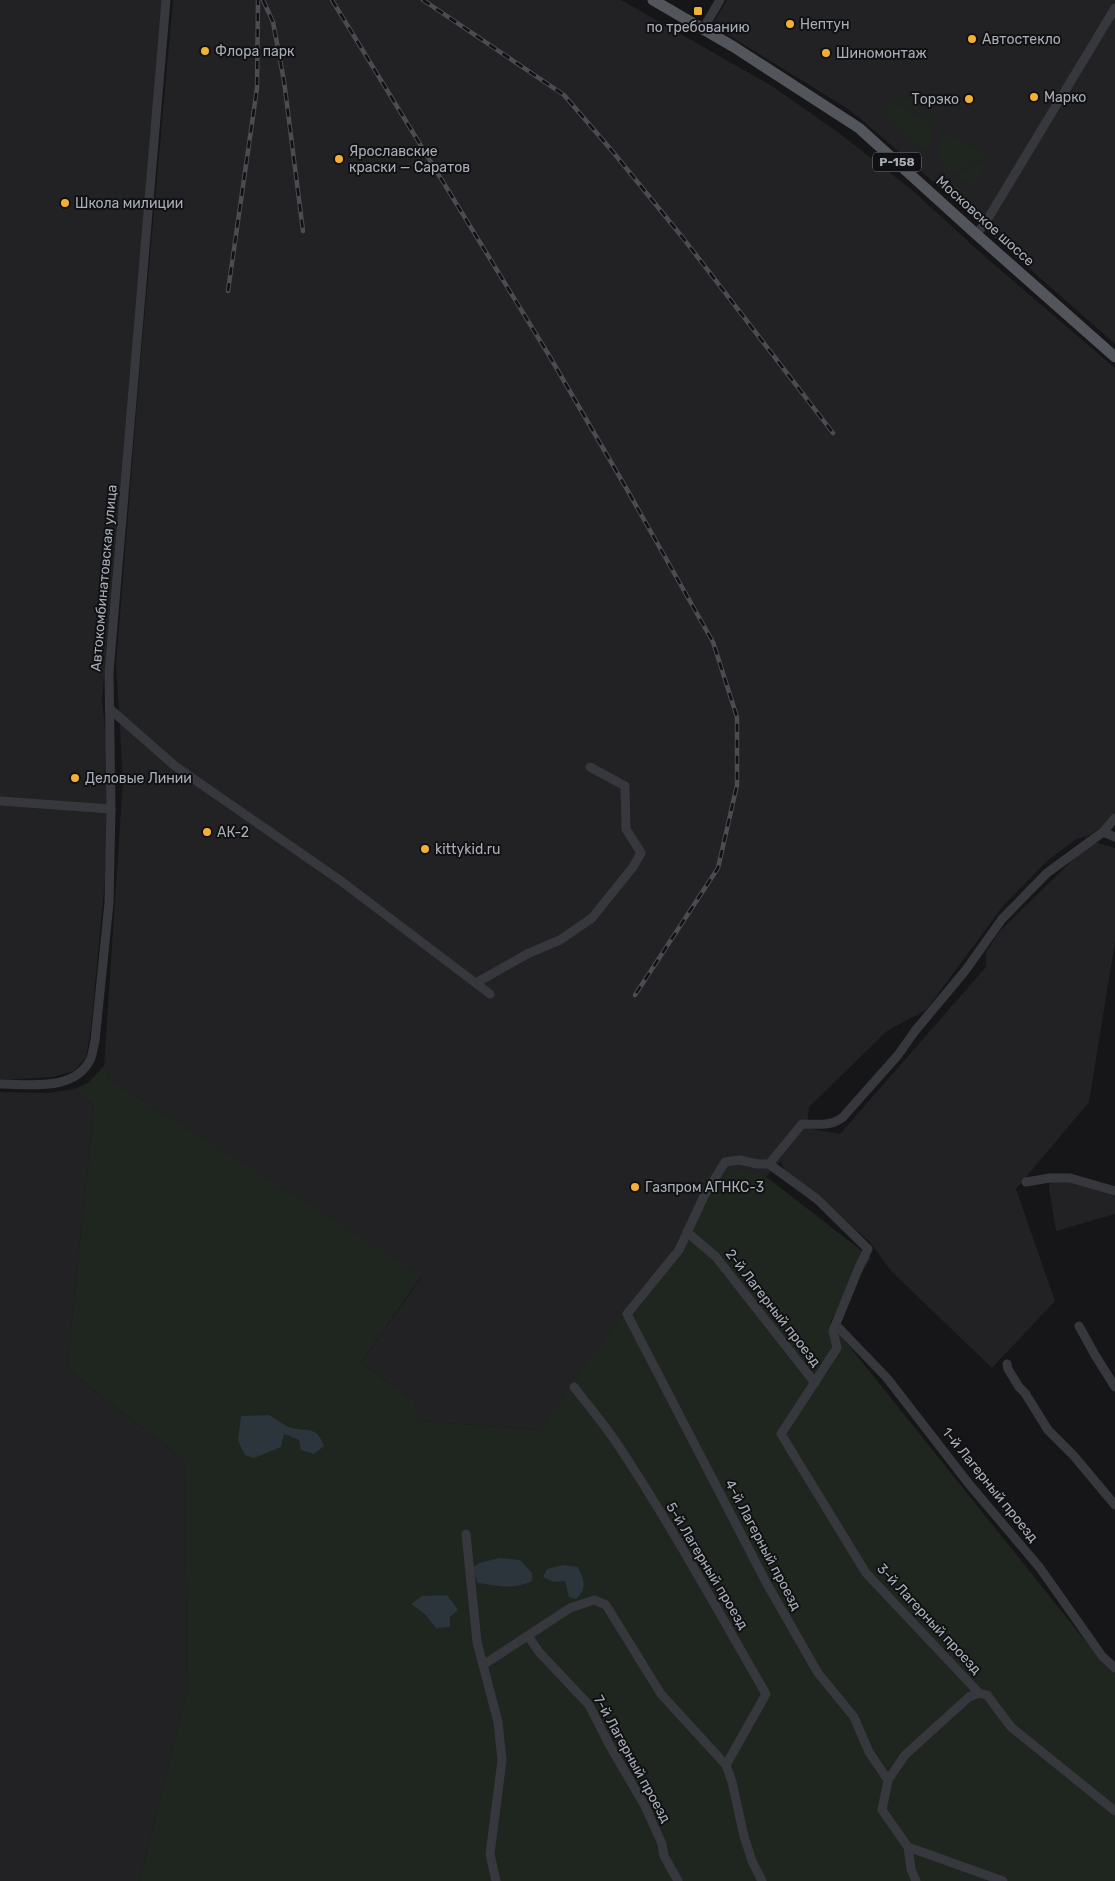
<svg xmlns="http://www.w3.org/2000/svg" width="1115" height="1881" font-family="Rubik,sans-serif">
	<rect width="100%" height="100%" fill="#161618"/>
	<g fill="#222225">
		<polygon points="0,0 162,0 102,700 111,783 105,880 91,1028 86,1057 74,1071 53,1077 0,1080"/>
		<polygon points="173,0 621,0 772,86 839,133 912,190 982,254 1115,368 1115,812 1101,827 1088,836 1076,839 1046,862 1003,906 926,1010 887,1031 809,1107 807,1128 840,1134 986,967 986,952 1000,931 1090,843 1098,843 1115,848 1115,942 1089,1102 1016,1189 1055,1301 992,1368 891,1271 869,1241 784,1170 781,1161 763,1180 673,1255 539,1430 419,1421 415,1401 361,1363 422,1276 110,1080 104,1066 123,780 116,664 140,367"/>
		<polygon points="727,0 1115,0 1115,344 989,233 967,211 862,120 848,109 717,28 714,22"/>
		<polygon points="74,1089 94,1106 67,1369 185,1461 187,1688 140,1881 0,1881 0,1092 48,1093"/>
		<polygon points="1050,1180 1070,1180 1115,1196 1115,1214 1056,1231 1049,1188"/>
	</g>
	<g fill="#1e261f">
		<polygon points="896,98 903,98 932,114 935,118 934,121 893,99"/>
		<polygon points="892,102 933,125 930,146 927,150 923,149 884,115 885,108"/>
		<path d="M943,131L987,156L953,173C932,160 938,154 943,131Z"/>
		<polygon points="990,158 973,187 956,176"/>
		<polygon points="957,187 970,197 964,205 952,194"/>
		<polygon points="104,1066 110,1080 422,1275 361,1363 415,1401 419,1421 539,1430 572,1385 575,1378 674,1251 713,1164 764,1175 871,1258 830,1322 1103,1663 1115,1672 1115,1881 140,1881 187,1688 185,1461 67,1369 94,1106 74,1089 88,1083"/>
	</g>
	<g fill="#2c353c">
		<path d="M269,1415C275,1418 282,1424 289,1427C307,1433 316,1424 324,1446L314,1454L301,1450L299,1440L284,1434L281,1447L254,1458L245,1455L238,1441L241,1416Z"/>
		<path d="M499,1558L520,1560L532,1573V1581C512,1590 499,1586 478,1583L472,1568L479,1563Z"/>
		<path d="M563,1565L578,1567C584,1581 588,1587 576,1599L569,1597L565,1581L554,1582L543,1577L547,1569Z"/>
		<polygon points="447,1595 458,1610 450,1617 450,1627 436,1628 425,1614 411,1604 422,1596"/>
	</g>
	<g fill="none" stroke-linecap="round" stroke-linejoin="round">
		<g stroke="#37383d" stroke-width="9">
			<polyline points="703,29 720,0"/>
			<polyline points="976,234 984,225 1115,8"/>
			<polyline points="110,709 175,766 341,881 490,994"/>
			<polyline points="0,801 111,809"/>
			<polyline points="1103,832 1115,837"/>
			<polyline points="476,983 527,954 560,940 592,918 633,867 641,853 626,829 625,786 590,767"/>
			<path d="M0,1084C28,1084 74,1092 90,1060C93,1055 93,1047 95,1041L109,903L111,809L109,672L166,0"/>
			<path d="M769,1164L802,1124C817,1124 831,1127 843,1117L898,1055L915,1031L965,971L1002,919L1047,873L1103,832L1115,818"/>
			<polyline points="1026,1182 1050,1178 1070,1178 1115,1191"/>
			<polyline points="687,1232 716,1257 815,1383"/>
			<polyline points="836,1325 887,1378 969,1484 1040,1568 1102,1656 1115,1668"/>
			<polyline points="1079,1326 1095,1355 1115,1387"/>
			<polyline points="1007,1364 1008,1369 1019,1387 1025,1393 1048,1430 1074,1456 1115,1505"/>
			<path d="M574,1387C588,1405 603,1423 616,1442C670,1523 717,1609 766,1694L726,1765"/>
			<polyline points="466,1534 477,1642 498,1722 502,1760 490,1854 496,1881"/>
			<polyline points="528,1636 539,1652 589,1705 610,1746 645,1806 662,1844 664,1856 678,1881"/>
			<polyline points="483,1665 570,1608 594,1600 606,1605 661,1694 726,1765 732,1782 744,1836 752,1861 762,1881"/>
			<polyline points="979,1693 987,1695 1011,1727 1115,1811"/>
			<polyline points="888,1780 869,1752 854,1717 818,1673 767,1584 627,1314 679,1250 704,1196 725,1162 740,1160 757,1164 769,1164 817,1199 868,1249 860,1265 833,1331 837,1348 781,1434 866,1573 979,1693 969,1697 905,1755 888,1780 882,1810 908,1847 1003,1881"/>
			<polyline points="908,1847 911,1869 916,1881"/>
		</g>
		<polyline stroke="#53555c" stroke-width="11" points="653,0 734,47 859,128 976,234 1115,357"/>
		<g stroke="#4a4c52" stroke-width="4.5">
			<g id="rail">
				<polyline points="263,0 273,22 284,81 303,231"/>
				<polyline points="332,0 550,357 625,486 713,642 737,717 737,785 718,868 635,995"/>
				<polyline points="423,0 564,95 613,152 683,238 833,433"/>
				<polyline points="228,291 257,88 258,0"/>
			</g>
		</g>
		<use href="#rail" stroke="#111113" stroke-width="2.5" stroke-dasharray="8" stroke-linecap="butt"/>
	</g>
	<g fill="#f2b134" stroke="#111113" stroke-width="2">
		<rect x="693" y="6" width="10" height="10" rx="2.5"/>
		<circle cx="790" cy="24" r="5"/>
		<circle cx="972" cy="39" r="5"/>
		<circle cx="205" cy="51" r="5"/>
		<circle cx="826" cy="53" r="5"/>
		<circle cx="1034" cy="97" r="5"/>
		<circle cx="969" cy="99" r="5"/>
		<circle cx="339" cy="159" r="5"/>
		<circle cx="65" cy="203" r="5"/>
		<circle cx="75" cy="778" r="5"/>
		<circle cx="207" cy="832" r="5"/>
		<circle cx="425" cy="849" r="5"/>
		<circle cx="635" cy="1187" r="5"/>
	</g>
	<g text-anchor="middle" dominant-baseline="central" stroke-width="4" stroke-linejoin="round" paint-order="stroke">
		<rect fill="#111113" stroke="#7b7e86" stroke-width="1" x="873" y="152.5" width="48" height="19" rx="4"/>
		<g font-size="12" font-weight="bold" fill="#a8adb8">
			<text x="897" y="162">Р-158</text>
		</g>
		<g font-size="14" fill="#a8adb8" stroke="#111113" text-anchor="start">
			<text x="800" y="24">Нептун</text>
			<text x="698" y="27" text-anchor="middle">по требованию</text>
			<text x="982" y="39">Автостекло</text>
			<text x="215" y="51">Флора парк</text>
			<text x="836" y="53">Шиномонтаж</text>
			<text x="1044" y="97">Марко</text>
			<text x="959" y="99" text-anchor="end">Торэко</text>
			<text x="349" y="151">Ярославские<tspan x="349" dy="16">краски — Саратов</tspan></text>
			<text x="75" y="203">Школа милиции</text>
			<text x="85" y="778">Деловые Линии</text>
			<text x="217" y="832">АК-2</text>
			<text x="435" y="849">kittykid.ru</text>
			<text x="645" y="1187">Газпром АГНКС-3</text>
		</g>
		<g font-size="14" fill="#a8adb8" stroke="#111113">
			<text transform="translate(985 221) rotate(42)">Московское шоссе</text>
			<text transform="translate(104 578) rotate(-85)">Автокомбинатовская улица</text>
			<text transform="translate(773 1308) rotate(52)">2-й Лагерный проезд</text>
			<text transform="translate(990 1485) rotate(51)">1-й Лагерный проезд</text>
			<text transform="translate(763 1545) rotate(62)">4-й Лагерный проезд</text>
			<text transform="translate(707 1566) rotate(59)">5-й Лагерный проезд</text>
			<text transform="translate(929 1619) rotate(47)">3-й Лагерный проезд</text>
			<text transform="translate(632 1759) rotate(61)">7-й Лагерный проезд</text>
		</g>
	</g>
</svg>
